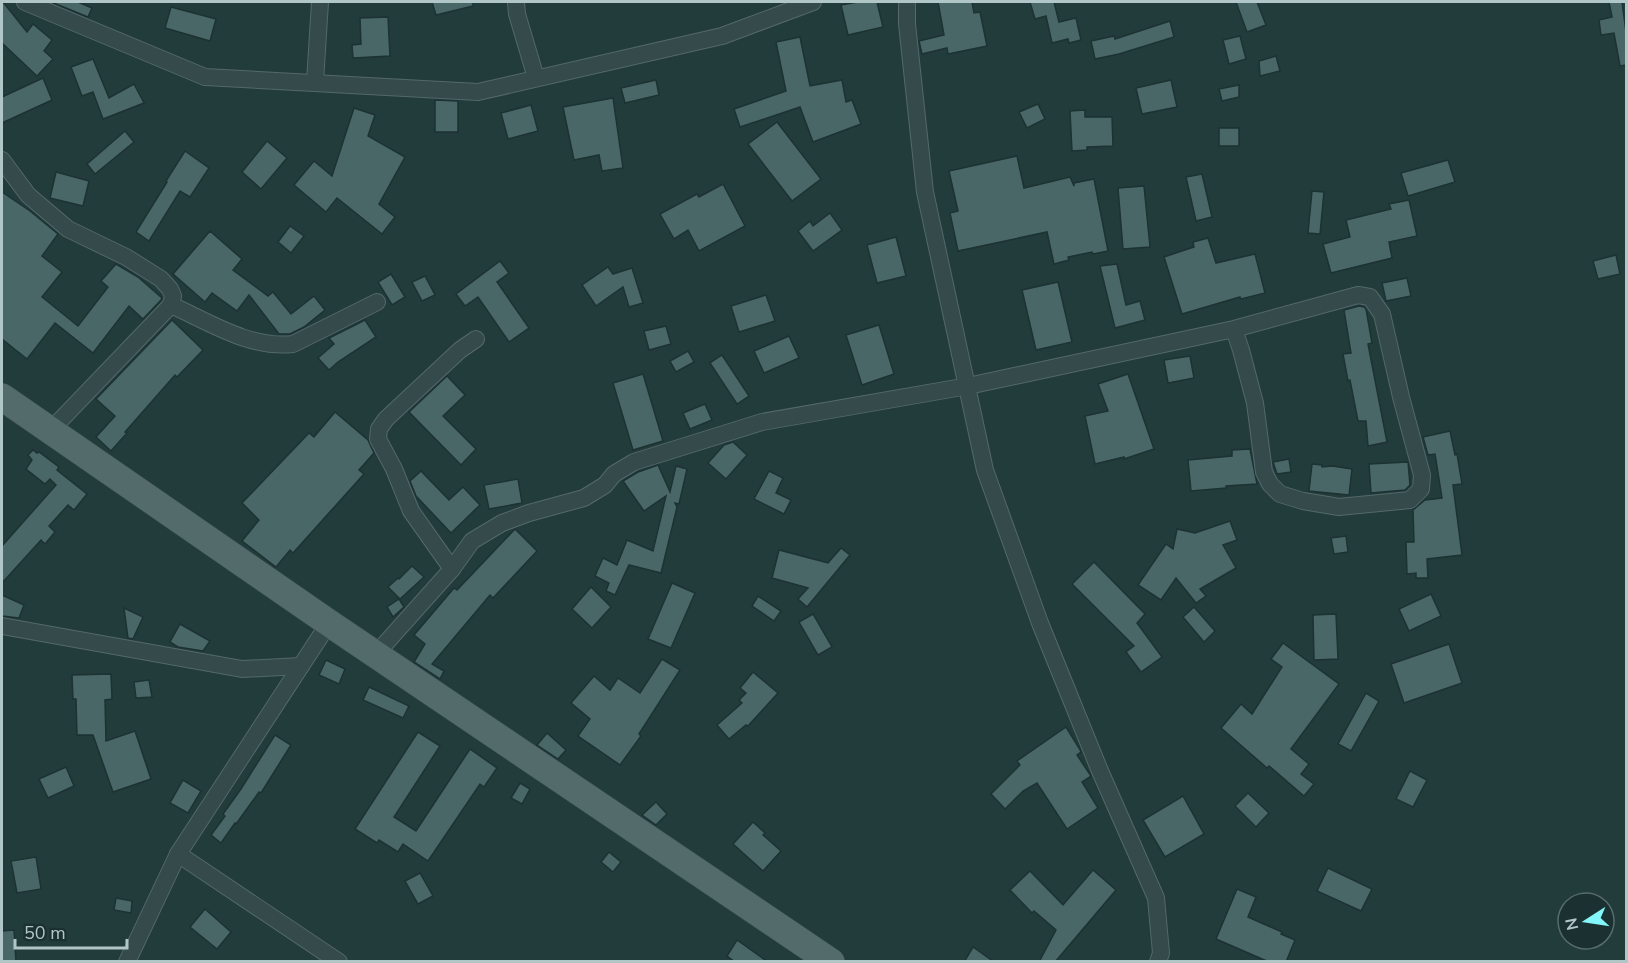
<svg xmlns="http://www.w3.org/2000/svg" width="1628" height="963" font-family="'Nunito Sans',sans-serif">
	<rect width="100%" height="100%" fill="#223b3b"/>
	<g fill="#4a6767" stroke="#1d3232" stroke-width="1.5">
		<polygon points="2,2 3,2 27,32 33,24 52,40 44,51 53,59 37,76 2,43"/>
		<polygon points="51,2 78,2 92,8 88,17"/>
		<polygon points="432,2 473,2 473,6 436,15"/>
		<polygon points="858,2 877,2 883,27 848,35 841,5"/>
		<polygon points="938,2 972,2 974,13 980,12 987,46 948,54 947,48 922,54 919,41 944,35"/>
		<polygon points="1030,2 1054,2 1059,22 1076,18 1081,40 1069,43 1068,39 1052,43 1046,16 1035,19"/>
		<polygon points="1236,2 1257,2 1266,25 1247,32"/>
		<polygon points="1609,2 1622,2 1626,32 1626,65 1620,66 1614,33 1601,35 1599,20 1612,17"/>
		<polygon points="171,7 216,19 210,41 165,28"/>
		<polygon points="388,17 390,56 353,58 352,45 361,44 360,18"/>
		<polygon points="1170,21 1174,37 1119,54 1095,59 1091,41 1114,36 1115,39"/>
		<polygon points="1240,36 1246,59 1229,64 1223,40"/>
		<polygon points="800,37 810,86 842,80 846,102 852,100 861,124 813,142 800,107 740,127 734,109 786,91 776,42"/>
		<polygon points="1276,56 1280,71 1260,76 1259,61"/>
		<polygon points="93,59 109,98 134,84 144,103 103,119 93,92 82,96 71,67"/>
		<polygon points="43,78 52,100 2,123 2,97"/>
		<polygon points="656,80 659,95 625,103 621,88"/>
		<polygon points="1171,80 1177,107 1142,114 1136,88"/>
		<polygon points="1239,85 1239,97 1222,101 1219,89"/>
		<polygon points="613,98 623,168 602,171 599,155 574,160 563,107"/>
		<polygon points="435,100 458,101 458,132 435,132"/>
		<polygon points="1038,104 1045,119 1027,128 1019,112"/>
		<polygon points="531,105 538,131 508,139 501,113"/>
		<polygon points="354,108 375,115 368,136 405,157 379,204 395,217 382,234 337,198 326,212 294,185 314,161 332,176"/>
		<polygon points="1085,110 1085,117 1112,117 1113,146 1087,147 1087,150 1072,151 1070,111"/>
		<polygon points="777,122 821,179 792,201 748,144"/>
		<rect x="1219" y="128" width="20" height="18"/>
		<polygon points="125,131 134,142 95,174 87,164"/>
		<polygon points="267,141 287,158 261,189 242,172"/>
		<polygon points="185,151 209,168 190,197 180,191 149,241 136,232 167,182 166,181"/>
		<polygon points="1017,156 1024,188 1070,177 1074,186 1074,183 1094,179 1108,251 1093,254 1092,252 1068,257 1069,260 1054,264 1047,232 958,251 950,213 958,211 949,171"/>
		<polygon points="1448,160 1455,182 1408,196 1401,173"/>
		<polygon points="56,172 89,181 83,206 50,198"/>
		<polygon points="1202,174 1212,217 1196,221 1186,177"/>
		<polygon points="723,184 745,226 699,251 688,230 674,239 660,214 697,194 699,197"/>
		<polygon points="1144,186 1150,247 1123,249 1118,188"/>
		<polygon points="1312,191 1324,192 1320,234 1308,233"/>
		<polygon points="2,192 30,211 58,234 42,256 62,272 42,297 78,326 108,287 101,281 116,264 138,277 162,298 161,300 143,319 129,306 93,353 55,323 27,359 2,339"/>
		<polygon points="1409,200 1417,236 1389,242 1392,258 1331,273 1323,244 1350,237 1346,220 1391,209 1389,204"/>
		<polygon points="830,213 842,230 813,251 798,231 810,221 813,226"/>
		<polygon points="290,226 304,236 291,253 278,242"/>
		<polygon points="210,231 242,259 233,270 268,296 273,292 291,314 314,296 325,310 304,327 290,334 279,334 249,295 237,311 212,293 205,302 173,274"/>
		<polygon points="896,237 906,276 877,283 867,245"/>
		<polygon points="1208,238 1216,263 1255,254 1265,293 1241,299 1240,297 1182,314 1164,257 1194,247 1193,242"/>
		<polygon points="1616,255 1620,274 1598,279 1593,261"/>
		<polygon points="500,261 509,273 497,282 529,328 509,342 478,297 465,306 456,294"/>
		<polygon points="1117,264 1126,305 1140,301 1145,320 1115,328 1100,266"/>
		<polygon points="608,267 613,274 632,268 643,303 629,307 623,287 596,306 582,285"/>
		<polygon points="391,274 405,297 392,305 378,282"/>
		<polygon points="425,276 435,295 422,301 412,282"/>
		<polygon points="1407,278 1411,296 1386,301 1382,283"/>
		<polygon points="1058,282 1072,342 1036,350 1022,290"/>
		<polygon points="766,295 775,321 739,332 731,306"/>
		<polygon points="1359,306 1364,307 1366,309 1372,343 1368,344 1387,442 1368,446 1366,421 1358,421 1350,380 1348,381 1343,354 1351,353 1344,310"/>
		<polygon points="172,320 203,350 177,377 175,375 125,432 127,433 111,451 96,437 115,416 96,399"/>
		<polygon points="365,320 376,337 338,362 329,370 318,358 334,344 329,338"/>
		<polygon points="879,325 894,374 862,385 846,335"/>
		<polygon points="666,326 671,344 649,350 644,331"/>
		<polygon points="789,336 799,358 764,373 754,351"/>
		<polygon points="688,351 694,362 676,372 670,361"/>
		<polygon points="722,355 749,396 737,404 710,363"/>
		<polygon points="1190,356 1194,378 1168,383 1164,360"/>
		<polygon points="643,374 663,441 633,450 613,383"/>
		<polygon points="1128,374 1154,449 1124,459 1124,457 1095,464 1085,416 1108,411 1098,384"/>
		<polygon points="447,376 465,395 443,416 476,449 461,465 409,412"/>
		<polygon points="705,404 712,420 690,429 683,413"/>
		<polygon points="335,412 368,440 374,453 359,470 364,474 293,553 290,550 276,567 242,541 259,520 242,503 309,433 314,437"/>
		<polygon points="1450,431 1455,455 1457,454 1462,484 1453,485 1462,555 1427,559 1428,578 1416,578 1416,573 1407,574 1406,542 1414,542 1413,510 1425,500 1442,498 1435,454 1428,455 1423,437"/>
		<polygon points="733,442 747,455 726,479 708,463 724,445"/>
		<polygon points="1250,449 1257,484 1226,486 1226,488 1191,491 1188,460 1232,456 1232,450"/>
		<polygon points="33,450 37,453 39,452 59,467 57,470 87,494 74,510 68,505 49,526 55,532 45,544 41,540 2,583 2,546 56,485 50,479 45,484 26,469 32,460 28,455"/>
		<polygon points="1289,459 1291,472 1277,474 1273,462"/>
		<polygon points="1408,462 1410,485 1405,490 1371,493 1369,464"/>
		<polygon points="1312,464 1322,465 1322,467 1332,466 1352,469 1349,495 1309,491"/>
		<polygon points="658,465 670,492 676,466 687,469 679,504 675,503 677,507 661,573 629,565 615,595 606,591 609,583 595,576 603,558 617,565 627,540 653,551 666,496 644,511 623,481 638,472"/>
		<polygon points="421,471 449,500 463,487 480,505 451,533 416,496 410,481"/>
		<polygon points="769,471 783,478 776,493 791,500 784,514 754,499"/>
		<polygon points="518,479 522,503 489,509 484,485"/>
		<polygon points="1230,521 1237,540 1223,545 1236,568 1200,589 1206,596 1196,603 1176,578 1161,600 1138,585 1166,544 1173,549 1177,529 1195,533"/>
		<polygon points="515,529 537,551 493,598 490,595 432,664 444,671 440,679 414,662 425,644 414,635 454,588 457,590"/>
		<polygon points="1346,536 1348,552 1334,554 1331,538"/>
		<polygon points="841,548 850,555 807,607 798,599 808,588 772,578 779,550 828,563"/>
		<polygon points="1094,562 1145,614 1137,623 1162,657 1141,672 1126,652 1134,646 1072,584"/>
		<polygon points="412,566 424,577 400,599 388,587 398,578 399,579"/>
		<polygon points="672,583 695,593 671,648 648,639"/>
		<polygon points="591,587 611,607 592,628 572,609"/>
		<polygon points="1431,594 1441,616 1409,631 1399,609"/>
		<polygon points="2,595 24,605 19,618 2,616"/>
		<polygon points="758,596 781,611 774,621 752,606"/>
		<polygon points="399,599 404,607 393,617 387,607"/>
		<polygon points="1194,607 1215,631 1204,642 1183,617"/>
		<polygon points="124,608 143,617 133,639 128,638"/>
		<polygon points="813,614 832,647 818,655 799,622"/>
		<polygon points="1336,614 1338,659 1314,660 1313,615"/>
		<polygon points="180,624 210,641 203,651 178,647 170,642"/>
		<polygon points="1283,643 1339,684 1291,749 1309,764 1301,774 1314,784 1304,796 1269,766 1267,768 1221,728 1241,704 1252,714 1282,667 1271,659"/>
		<polygon points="1449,644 1462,683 1404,703 1391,664"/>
		<polygon points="662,659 680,670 639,734 641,736 620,765 578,736 590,719 571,703 594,676 610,690 618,678 640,693"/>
		<polygon points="326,660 345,669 339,684 319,675"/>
		<polygon points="753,672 778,693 748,726 746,725 729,739 717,725 742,703 739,700 746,693 740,688"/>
		<polygon points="111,674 112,699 105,700 106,741 135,731 151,779 113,792 93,735 77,735 76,699 73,699 72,675"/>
		<polygon points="149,680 152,697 136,698 134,682"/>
		<polygon points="369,687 409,706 403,718 363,700"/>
		<polygon points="1366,693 1379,701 1351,751 1338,744"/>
		<polygon points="1066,727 1079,748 1081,752 1077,755 1091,776 1082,782 1098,808 1067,829 1037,783 1023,791 1005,809 991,794 1020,765 1017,761"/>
		<polygon points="418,732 440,746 394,817 416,831 470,749 497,768 484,787 480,784 428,861 403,844 398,852 379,840 377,843 355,829"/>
		<polygon points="547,733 566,750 558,759 537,745"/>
		<polygon points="275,735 291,745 261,793 259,792 236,824 235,823 221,843 211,835 225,816 223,814 241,789"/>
		<polygon points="66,767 74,786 48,798 39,779"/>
		<polygon points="1410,771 1427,780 1413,807 1396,799"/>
		<polygon points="183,780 201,791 188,813 170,803"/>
		<polygon points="520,783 530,789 522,804 511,798"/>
		<polygon points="1248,793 1269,813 1256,827 1235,806"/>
		<polygon points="1183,796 1204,834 1165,857 1143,820"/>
		<polygon points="656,802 667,814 656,825 642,815"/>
		<polygon points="753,822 765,833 763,835 781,851 763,871 733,844"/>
		<polygon points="609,852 621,862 613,872 601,862"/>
		<polygon points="36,857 41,889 17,893 11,861"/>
		<polygon points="1328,868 1372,889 1361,911 1317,891"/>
		<polygon points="1093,870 1116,890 1055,962 1039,962 1056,930 1034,911 1032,913 1010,890 1030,871 1063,905"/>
		<polygon points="420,873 433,896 418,904 405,881"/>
		<polygon points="1237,889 1256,897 1248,917 1282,932 1281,934 1295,940 1286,962 1269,962 1216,939"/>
		<polygon points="116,898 132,901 131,913 114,910"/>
		<polygon points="205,909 231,932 217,949 190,927"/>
		<polygon points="14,930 16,962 2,962 2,931"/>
		<polygon points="737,940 768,962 735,962 727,956"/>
		<polygon points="973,947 994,962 964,962"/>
	</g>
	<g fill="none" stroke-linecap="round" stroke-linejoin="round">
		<g stroke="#546969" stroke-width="18">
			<g id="street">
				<polyline points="25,2 205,77 478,92 722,36 813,2"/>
				<polyline points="516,2 517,14 536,78"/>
				<polyline points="907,2 907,24 925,192 985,470 1040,623 1100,771 1156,898 1161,953 1158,962"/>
				<polyline points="315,82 320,2"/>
				<polyline points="2,160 28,195 68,229 126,257 161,279 170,289 173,296 171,305 50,431"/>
				<path d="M171,305C209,322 250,349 293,344L377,302"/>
				<polyline points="452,569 411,511 394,469 378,439 379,429 386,419 460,350 476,339"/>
				<polyline points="2,626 242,669 301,666"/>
				<polyline points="376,654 452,569 472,541 502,523 529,513 584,498 605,485 614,474 634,462 762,422 968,386 1234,329 1358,295 1370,297 1382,314 1401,397 1422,475 1421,489 1410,500 1339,507 1303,501 1280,494 1270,484 1264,472 1255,403 1241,350 1234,329"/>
				<polyline points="178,854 339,962"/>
				<polyline points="127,962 178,854 329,623"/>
			</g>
		</g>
		<g stroke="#425757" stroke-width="28">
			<polyline id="primary" points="2,397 329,623 831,962"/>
		</g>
		<use href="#street" stroke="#354b4b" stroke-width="16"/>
		<use href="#primary" stroke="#536c6b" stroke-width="27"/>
	</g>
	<rect width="1628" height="963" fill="none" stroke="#b1c7c7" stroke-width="6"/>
	<g transform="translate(1586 921) rotate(258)"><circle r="28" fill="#1b3030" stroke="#576c6c" stroke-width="1.5"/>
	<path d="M0-4.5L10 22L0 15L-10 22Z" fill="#83f6fa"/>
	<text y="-9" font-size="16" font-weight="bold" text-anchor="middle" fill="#b1c7c7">N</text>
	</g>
	<path d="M15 939v9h112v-9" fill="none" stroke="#b1c7c7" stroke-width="3"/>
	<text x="24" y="939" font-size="18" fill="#b1c7c7" stroke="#1b3030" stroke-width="4.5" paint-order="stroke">50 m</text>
</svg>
